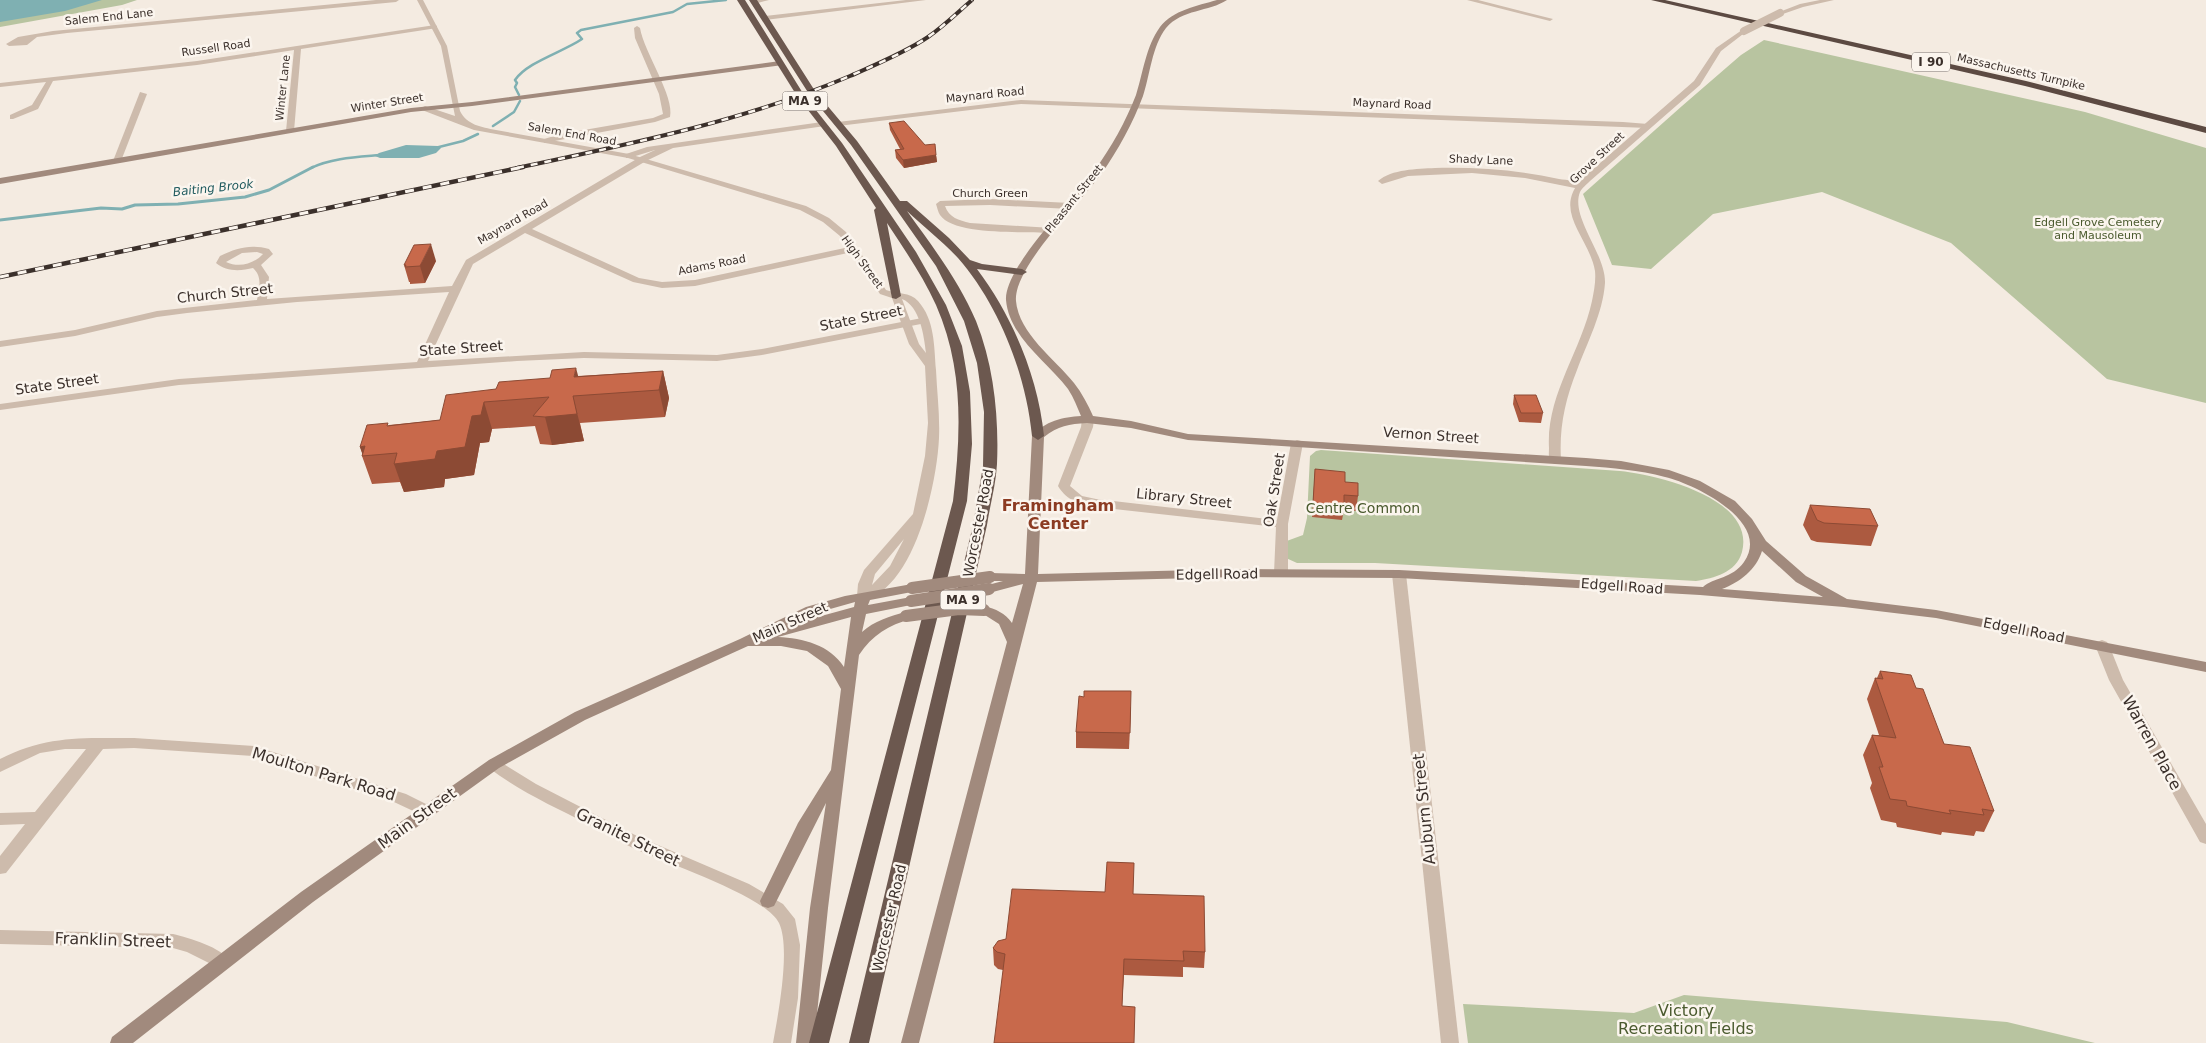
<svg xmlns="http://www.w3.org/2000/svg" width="2206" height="1043" font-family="'DejaVu Sans',sans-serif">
	<rect width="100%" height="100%" fill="#f4ebe1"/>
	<g fill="#b8c4a0">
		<polygon points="0,0 137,0 122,5 0,27"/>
		<polygon points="1764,40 2085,112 2206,148 2206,403 2107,379 1951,243 1822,192 1713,214 1651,269 1612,265 1583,194 1682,106 1741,55"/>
		<path d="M1321,450L1620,471C1657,475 1756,498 1742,552C1736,573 1714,578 1696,581L1375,563H1297L1286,558L1284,542L1303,535L1307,518L1310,456L1316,451Z"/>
		<polygon points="1684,995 2007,1022 2095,1043 1468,1043 1463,1004 1634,1013"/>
	</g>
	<g fill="#7fb0b2">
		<polygon points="0,0 102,0 65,11 0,22"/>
		<polygon points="406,145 438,146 441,148 436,153 419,158 380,158 375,156 379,153"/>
	</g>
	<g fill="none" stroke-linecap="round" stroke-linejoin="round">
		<g stroke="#7fb0b2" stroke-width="2.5">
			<path d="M519,95L515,87L517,83L515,80C527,62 563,52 582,39L577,33L581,30L673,12L687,4L726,0"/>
			<polyline points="493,126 514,112 520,101"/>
			<polyline points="435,148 463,141 478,134"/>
			<path d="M311,168C331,158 358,157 380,155"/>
		</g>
		<polyline stroke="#7fb0b2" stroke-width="3" points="0,220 101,208 122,209 135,205 178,204 245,197 269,190 313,167"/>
		<g fill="#cdbbac" fill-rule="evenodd">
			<polygon points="376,0 399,0 396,2 67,33 37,37 27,45 9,46 6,44 18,37 53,31"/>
			<polygon points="769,0 754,4 751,2 754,0"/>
			<polygon points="906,0 926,0 765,20 762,18 765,16"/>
			<polygon points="1467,0 1478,0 1553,19 1550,21"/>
			<polygon points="435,25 437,26 437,28 301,49 294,131 290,133 286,131 294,50 197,65 53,81 38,109 13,119 10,119 10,115 32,105 46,82 0,87 0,83 197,61"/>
			<path d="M637,26L640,28C644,52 675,97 670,117L655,122L544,143V139L561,134L653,118L663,114L659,94L635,38L634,28Z"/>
			<polygon points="140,92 147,94 121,161 114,163 113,161"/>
			<polygon points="1021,100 1623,122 1648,124 1652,126 1648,128 1021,104 838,126 834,124 838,122"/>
			<path d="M822,122H825V126L673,148L646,161L532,229L639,278L662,282L695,280L854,246L859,249L857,251L695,286L662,288L633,282L525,233L473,264L428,361L584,352L717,355L762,349L922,318L927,321L926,323L762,355L717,361L584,358L517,361L179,385L0,410V404L179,379L417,362L449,292L297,302L187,313L157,317L75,336L0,347V341L75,330L157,311L257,300C259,289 263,277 253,268C241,271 226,272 216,263L220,256C237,248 250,244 269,249L273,254L261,265L269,277L267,299L452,286L466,260L640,157L655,150L629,158H626V154L647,147ZM257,252L263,254C254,264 239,268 226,262L242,253Z"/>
			<path d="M1435,168C1477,167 1518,170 1559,179C1567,180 1578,181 1584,186L1580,189L1525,178L1472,173L1408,176L1382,184L1378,181C1392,169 1417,169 1435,168Z"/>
			<path d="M990,199L1070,203L1074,206L1070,209L990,205L945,206C949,218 959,220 970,223L1052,228L1054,230L1049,233C1025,231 954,236 940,215C938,212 937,207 936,204L940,201Z"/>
			<path d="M1088,416L1094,419L1093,427L1070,486L1082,496L1096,499L1277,520L1291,443L1297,440L1301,441L1303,443L1288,524V573L1286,576L1281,577L1274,573L1276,527L1096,507C1080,504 1067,501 1058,486L1081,427L1082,419Z"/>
			<polygon points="1399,570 1406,574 1459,1043 1441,1043 1392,574"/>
			<polygon points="2102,640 2107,642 2109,645 2123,680 2206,824 2206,844 2200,842 2109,680 2095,645 2097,642"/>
			<path d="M134,738L254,746L406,794L432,807L434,811L432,815L426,817L394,802L253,756L134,748L103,749L6,873L0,874V856L25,824L0,825V813L35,812L86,749H65L40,753L0,772V759C46,735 84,738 134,738Z"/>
			<path d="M494,758L536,784L637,836L749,884L783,904L795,919L800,945L798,998L791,1043H773C778,1015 791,948 779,923C765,895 662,862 631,847C616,840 602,831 588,824C554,807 519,791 489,768L486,764L489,760Z"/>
		</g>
		<g fill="#cdbbac" fill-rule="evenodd">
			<path d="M417,0H423L447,46L460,111C467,125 481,127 496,130L629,154L806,206L829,218L846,232L886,290C897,294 910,292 918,301C935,320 934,346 936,370C937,393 940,415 939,438C937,483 915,587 864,600L857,596L858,584L864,570L913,514L925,456L928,423L925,366L909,344L892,298L880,294L840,236L823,222L800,210L628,158L474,130L422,110L421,108L425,106L455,116L441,46ZM902,299C920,306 924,336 926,353L919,344ZM904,539L890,566L872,585L875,574Z"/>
			<polygon points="1820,0 1834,0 1803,7 1780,15 1777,13 1800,4"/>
			<path d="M1742,30L1747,31L1721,51L1700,85L1590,181C1587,184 1582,188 1580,192C1570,217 1606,254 1605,283C1603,313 1587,343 1577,370C1565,400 1559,428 1561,460L1555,464L1551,462C1548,458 1549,453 1549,448C1546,395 1581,352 1592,301C1594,291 1596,281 1595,271C1589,236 1550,210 1584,177L1694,81L1716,48Z"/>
			<path d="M0,930L173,934C189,938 222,947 230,962L227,967L221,969L187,952L173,948L0,944Z"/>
		</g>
		<g fill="#a18a7d" fill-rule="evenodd">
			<path d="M1217,0H1227C1209,12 1182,9 1166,28C1152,46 1150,75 1143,96C1133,123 1118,150 1102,173C1082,201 1013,267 1016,301C1019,334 1055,359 1074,383C1082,393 1088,405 1093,416L1131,421L1188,434L1586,458L1621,461L1669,470L1700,481L1735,501L1752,519L1766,541L1806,576L1847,599L1936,610L2206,662V672L1936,618L1844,607L1700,595L1399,578L1237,577L1037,582L919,1043H901L1007,642L999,624L977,610L984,606C996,609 1005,613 1012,623L1023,584L989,593L984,592L982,589L984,586L1003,581H990L983,577L990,573L1025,574L1032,436C1045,421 1063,417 1081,416C1077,407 1074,398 1068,389C1048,362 1009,337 1006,300C1004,267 1074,199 1094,171C1111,148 1126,121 1136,95C1143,73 1146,46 1160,27C1173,10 1197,6 1217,0ZM1087,423L1131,428L1188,440L1586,466C1612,468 1639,470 1665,477C1695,484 1772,522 1744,562C1732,579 1714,577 1703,587L1399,570L1237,569L1038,574L1044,437C1058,426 1069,424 1087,423ZM1762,551L1796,582L1823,597L1722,589C1740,582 1756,570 1762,551Z"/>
			<polygon points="780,61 783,61 783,65 472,106 411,112 0,184 0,178 411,108 472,102"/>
			<path d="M912,584L919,588L917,591L870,600L868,605L911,597L918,601L916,604L866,614L862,632C874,621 890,616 906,612L913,616L911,619C889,625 872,635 859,655L828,908L814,1043H796L810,908L826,803L774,906L768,908L762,906L760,901L798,823L831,770L841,689L828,666L807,651L781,646H748L585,720L499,768L313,902L133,1043H110L112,1037L301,892L489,760L575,712L740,639L806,607L845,596ZM855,602L854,607L796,623L816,613ZM851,617L844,667C830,645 803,638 778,637Z"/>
		</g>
		<g fill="#6c584f" fill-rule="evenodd">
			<path d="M737,0H745L804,95L842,143L916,252L946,305L962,346L970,392L972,444L967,501L829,1043H809L953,501C961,433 964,369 936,305C923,276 904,249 887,223L901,296L896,299L892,298L874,210L876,208L836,146L797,96Z"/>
			<path d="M749,0H757L815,91L857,141L900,201H907L949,238L970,260L982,264L1022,269L1027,272L1022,275L977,269C1013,317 1038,377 1044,436L1038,440L1032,436C1026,374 999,305 958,258C942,241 924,227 907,211C932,246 959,281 976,321C994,366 999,417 997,464C996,484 990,505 987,525L869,1043H849L973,525L983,466L984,412L977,363L964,321L936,266L851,145L809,94Z"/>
		</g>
		<polygon fill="#5c4a42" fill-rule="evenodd" points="1651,0 1665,0 2026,81 2206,127 2206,133 2025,86"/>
		<g stroke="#3b302b" stroke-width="4">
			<path id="rail-far1" d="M517,168C630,144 744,121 850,76C875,65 906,52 928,37C944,26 958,12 972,0"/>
		</g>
		<g stroke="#3b302b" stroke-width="4.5">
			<polyline id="rail" points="0,277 523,167"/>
		</g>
		<use href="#rail-far1" stroke="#fbf5ee" stroke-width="2.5" stroke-dasharray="7" stroke-linecap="butt"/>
		<use href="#rail" stroke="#fbf5ee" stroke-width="3" stroke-dasharray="9" stroke-linecap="butt"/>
		<polyline stroke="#cdbbac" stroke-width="8" points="1744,31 1780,13"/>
		<g stroke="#a18a7d" stroke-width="12">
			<polyline points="912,588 990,577"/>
			<polyline points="911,601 989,589"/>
			<polyline points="906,616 959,609 984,610"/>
		</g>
	</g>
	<g fill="#ac5a40">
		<polygon points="889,123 925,145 936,155 937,162 904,168 896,158 895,150 900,149 890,130"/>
		<polygon points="436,261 425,283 410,284 410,282 409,282 404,265"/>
		<polygon points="663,371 669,398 665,417 580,423 584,441 552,445 540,444 535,426 492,429 489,442 480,443 474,475 445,479 444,487 404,492 400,482 372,484 362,456 363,455 360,447 389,425 440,420 496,389 578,376"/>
		<polygon points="1514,395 1543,413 1541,423 1519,422 1513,404"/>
		<polygon points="1315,469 1345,482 1358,496 1356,511 1344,510 1342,520 1312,517"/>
		<polygon points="1810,505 1878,526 1871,546 1817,542 1811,540 1803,525"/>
		<polygon points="1880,671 1916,688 1944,744 1994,811 1984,832 1976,831 1974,836 1942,832 1941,835 1897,827 1896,823 1881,820 1870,788 1872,783 1863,755 1872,735 1879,735 1867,699 1875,678 1877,678"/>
		<polygon points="1131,707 1129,749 1076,748 1076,732"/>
		<polygon points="1133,894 1205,952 1204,968 1183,967 1183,977 1124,975 1122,1006 1134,1043 1003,970 998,969 994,965 993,948 1006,939"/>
	</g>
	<g fill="#8c4a34">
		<polygon points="936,155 937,162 904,168 903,160"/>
		<polygon points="431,244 436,261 425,283 420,266"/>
		<polygon points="576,368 583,394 574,377"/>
		<polygon points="663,371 669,398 665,417 659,390"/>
		<polygon points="573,396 584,441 552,445 545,417"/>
		<polygon points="484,402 492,429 489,442 480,443 474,475 445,479 444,487 404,492 394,464 437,451 472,416"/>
		<polygon points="365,446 363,456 360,447"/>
	</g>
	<g fill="#c8694b" stroke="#8c4a34">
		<polygon points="904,121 925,145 935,144 936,155 903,160 895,150 904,149 889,123"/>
		<polygon points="431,244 420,266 405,267 406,265 404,265 414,245"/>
		<polygon points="576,368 574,377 663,371 659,390 573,396 577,414 545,417 533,416 549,397 484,402 481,415 472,416 465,447 437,451 435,459 394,464 397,453 362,456 365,446 360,447 367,425 388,423 387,426 440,420 446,395 496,389 499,382 550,378 552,370"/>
		<polygon points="1514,395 1536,395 1543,413 1521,413"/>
		<polygon points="1315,469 1345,472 1345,482 1358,483 1358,496 1344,495 1344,505 1313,503"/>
		<polygon points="1810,505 1870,509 1878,526 1824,523 1817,520"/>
		<polygon points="1880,671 1911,675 1916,688 1923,689 1944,744 1970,747 1994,811 1982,809 1984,815 1949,810 1951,814 1907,806 1906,801 1890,799 1879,767 1883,767 1872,735 1896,738 1875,678 1883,679"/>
		<polygon points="1084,691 1131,691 1130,733 1076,732 1079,696 1084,697"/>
		<polygon points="1107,862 1134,863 1133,894 1204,896 1205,952 1183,951 1184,961 1124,959 1122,1006 1135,1007 1134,1043 994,1043 1005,954 997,952 993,948 998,941 1006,939 1012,889 1105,892"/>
	</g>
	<g text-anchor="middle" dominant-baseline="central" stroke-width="5" stroke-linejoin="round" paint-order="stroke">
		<g font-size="11" fill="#3b302b" stroke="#fbf5ee">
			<text transform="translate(109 17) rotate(-6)">Salem End Lane</text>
			<text transform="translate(216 48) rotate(-8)">Russell Road</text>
			<text transform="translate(2021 72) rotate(13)">Massachusetts Turnpike</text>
			<text transform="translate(283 88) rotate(-84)">Winter Lane</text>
			<text transform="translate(985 95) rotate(-6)">Maynard Road</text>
			<text transform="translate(387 103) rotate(-9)">Winter Street</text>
			<text transform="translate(1392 104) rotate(2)">Maynard Road</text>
			<text transform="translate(572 134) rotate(10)">Salem End Road</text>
			<text transform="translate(1597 158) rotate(-43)">Grove Street</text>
			<text transform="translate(1481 160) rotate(2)">Shady Lane</text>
			<text x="990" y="193">Church Green</text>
			<text transform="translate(1074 199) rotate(-51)">Pleasant Street</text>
			<text transform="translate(513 222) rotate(-30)">Maynard Road</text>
			<text transform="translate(862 262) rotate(54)">High Street</text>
			<text transform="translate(712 265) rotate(-11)">Adams Road</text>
		</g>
		<g font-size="11" fill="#4a5a2e" stroke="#fbf5ee">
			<text x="2098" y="222">Edgell Grove Cemetery<tspan x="2098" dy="13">and Mausoleum</tspan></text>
		</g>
		<g fill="#fbf5ee" stroke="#756b66" stroke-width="1">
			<rect x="1912" y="52.5" width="38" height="19" rx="4"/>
			<rect x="782.5" y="91.5" width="45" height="19" rx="4"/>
			<rect x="940.5" y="590.5" width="45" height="19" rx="4"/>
		</g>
		<g font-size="12" font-weight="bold" fill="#3b302b">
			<text x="1931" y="62">I 90</text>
			<text x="805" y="101">MA 9</text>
			<text x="963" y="600">MA 9</text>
		</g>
		<g font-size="12" font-style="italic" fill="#1f5a5e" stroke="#fbf5ee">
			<text transform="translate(213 188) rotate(-6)">Baiting Brook</text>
		</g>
		<g font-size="14" fill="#3b302b" stroke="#fbf5ee">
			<text transform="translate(225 293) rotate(-6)">Church Street</text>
			<text transform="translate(861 318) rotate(-11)">State Street</text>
			<text transform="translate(461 348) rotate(-4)">State Street</text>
			<text transform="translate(57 384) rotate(-8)">State Street</text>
			<text transform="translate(1431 435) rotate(4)">Vernon Street</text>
			<text transform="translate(1274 490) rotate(-81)">Oak Street</text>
			<text transform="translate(1184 498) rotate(6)">Library Street</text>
			<text transform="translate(978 523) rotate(-79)">Worcester Road</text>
			<text transform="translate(1217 574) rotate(-1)">Edgell Road</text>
			<text transform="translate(1622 586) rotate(4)">Edgell Road</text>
			<text transform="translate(790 622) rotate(-24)">Main Street</text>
			<text transform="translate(2024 630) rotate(11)">Edgell Road</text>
			<text transform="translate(889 918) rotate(-77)">Worcester Road</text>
		</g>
		<g font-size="14" fill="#4a5a2e" stroke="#fbf5ee">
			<text x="1363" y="508">Centre Common</text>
		</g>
		<g font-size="16" font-weight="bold" fill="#8c3b22" stroke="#fbf5ee">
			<text x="1058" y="505">Framingham<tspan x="1058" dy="18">Center</tspan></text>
		</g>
		<g font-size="16" fill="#3b302b" stroke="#fbf5ee">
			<text transform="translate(2152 743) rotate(61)">Warren Place</text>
			<text transform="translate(324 774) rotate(17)">Moulton Park Road</text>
			<text transform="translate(1424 809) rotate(-96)">Auburn Street</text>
			<text transform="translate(417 818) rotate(-36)">Main Street</text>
			<text transform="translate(628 837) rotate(26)">Granite Street</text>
			<text transform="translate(113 940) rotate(2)">Franklin Street</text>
		</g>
		<g font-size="16" fill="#4a5a2e" stroke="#fbf5ee">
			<text x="1686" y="1010">Victory<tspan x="1686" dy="18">Recreation Fields</tspan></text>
		</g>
	</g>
</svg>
